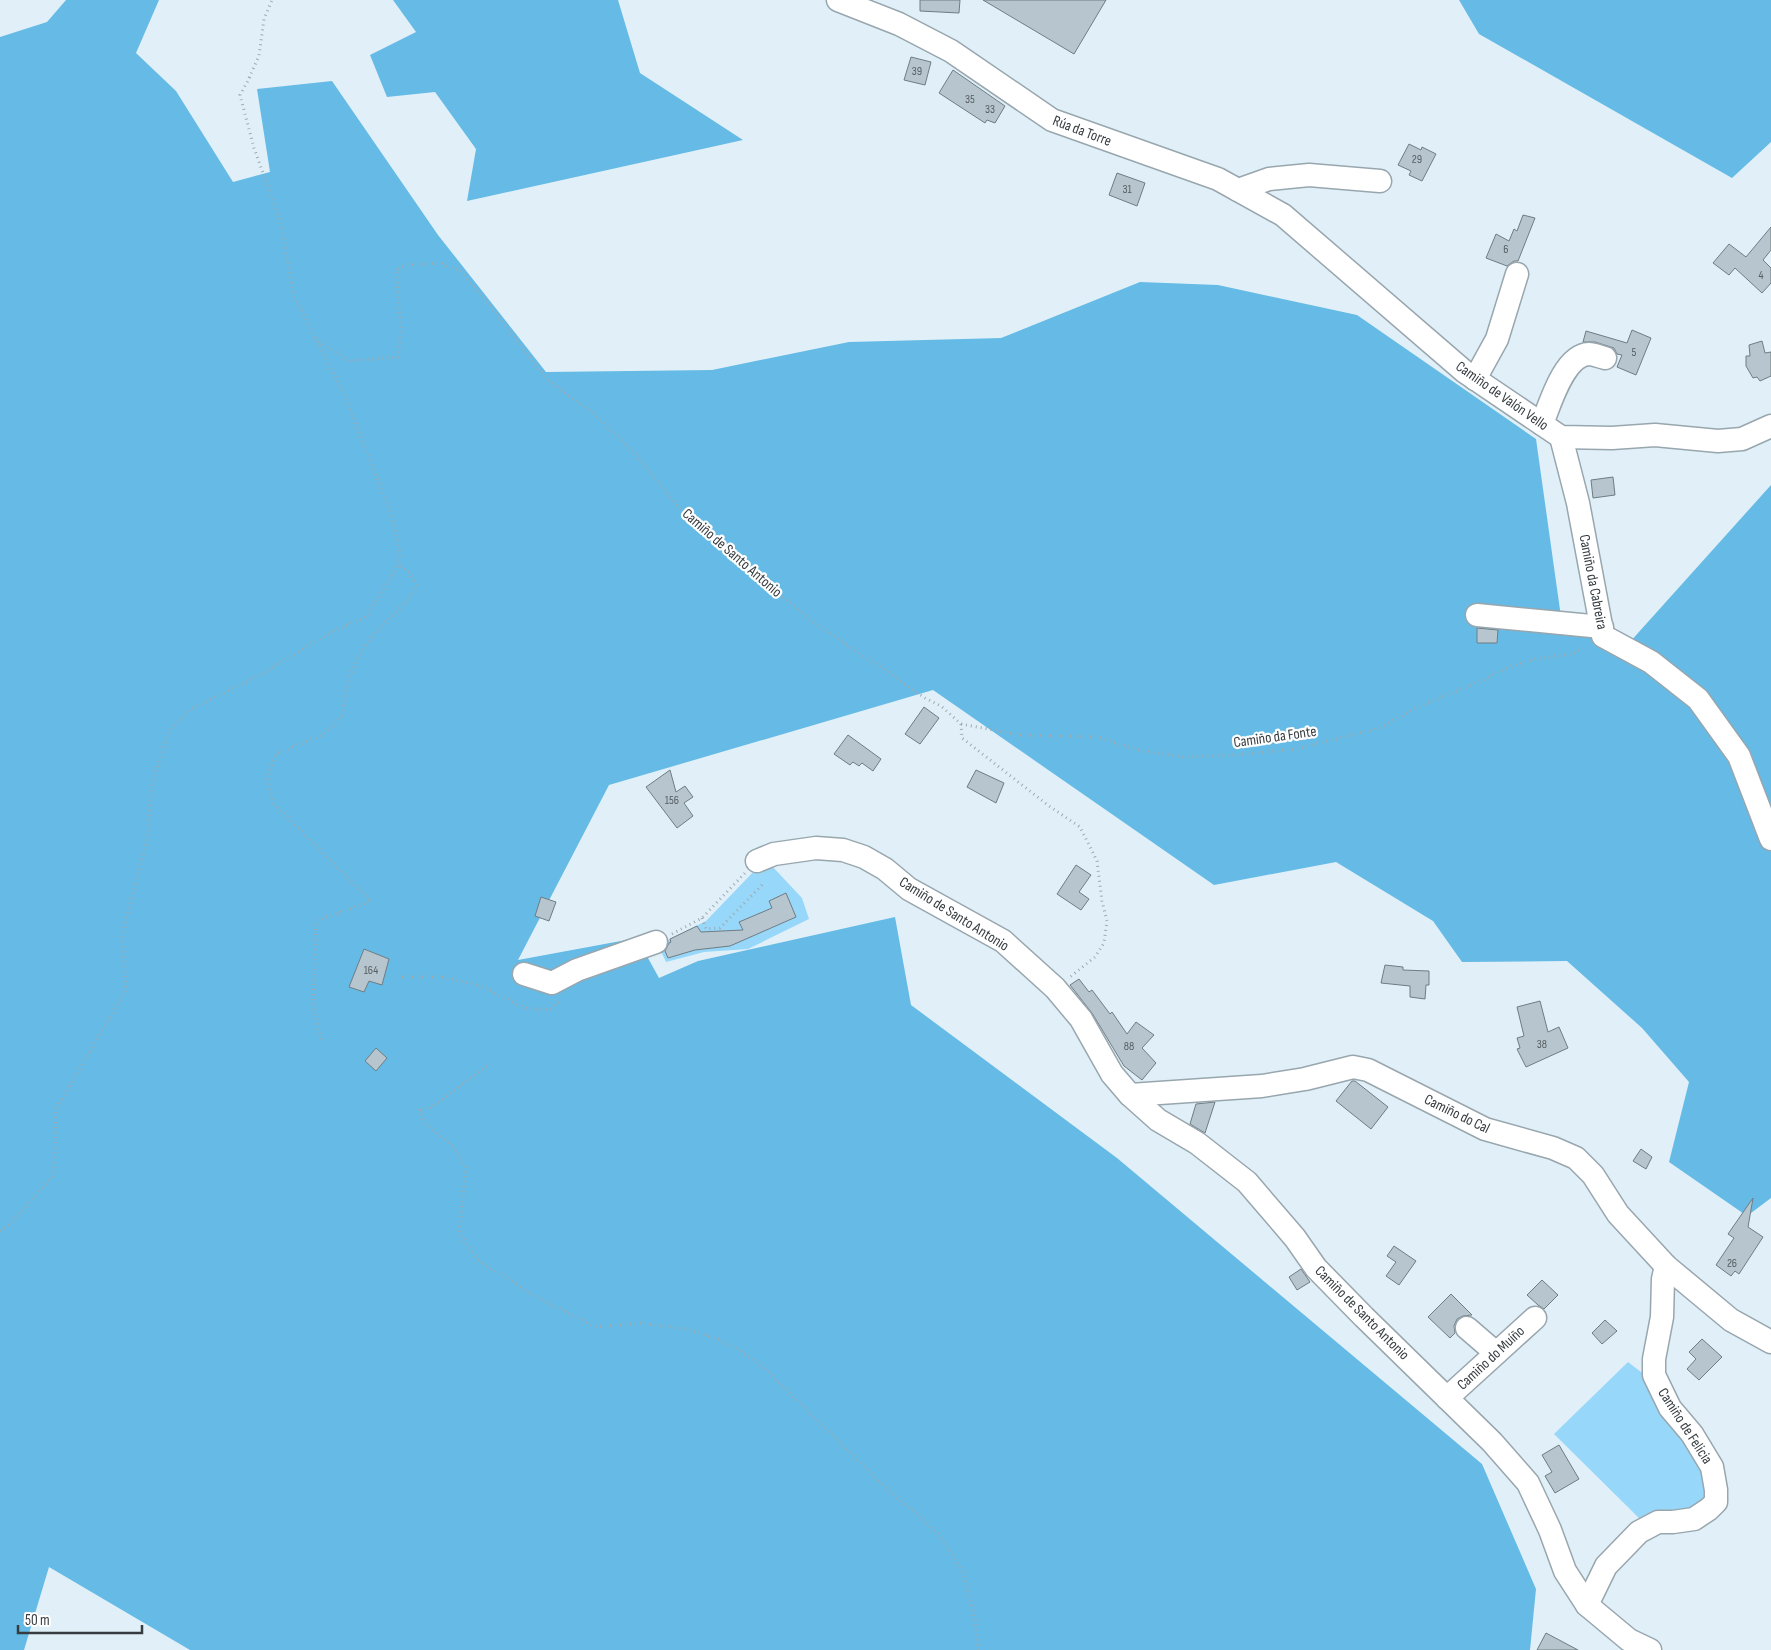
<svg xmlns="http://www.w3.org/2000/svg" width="1771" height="1650" font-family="'Sofia Sans Condensed',sans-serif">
	<rect width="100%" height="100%" fill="#e1f0f8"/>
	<g fill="#97d7f9">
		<polygon points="771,865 802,898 809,919 748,949 704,952 666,962 658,945 706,921 758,867"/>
		<polygon points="1628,1362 1654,1382 1705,1466 1708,1495 1701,1509 1641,1520 1554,1434"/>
	</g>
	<g fill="#65bbe5">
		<polygon points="66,0 159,0 136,53 176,91 233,182 270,172 257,89 332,81 438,235 546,372 712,370 849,342 1001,338 1140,282 1218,285 1357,315 1536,439 1561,617 1629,643 1771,485 1771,1198 1747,1216 1669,1162 1689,1082 1642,1028 1567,961 1462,962 1433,921 1336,862 1214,885 933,690 609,785 518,960 637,938 659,978 698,961 895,917 911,1005 1117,1158 1482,1464 1536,1589 1530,1650 190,1650 49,1567 24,1650 0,1650 0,37 47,22"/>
		<polygon points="393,0 618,0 640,73 743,140 467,201 476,149 435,92 387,97 370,55 416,32"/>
		<polygon points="1459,0 1771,0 1771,142 1732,178 1479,34"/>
	</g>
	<g fill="#b7c6ce" stroke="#6f7c84">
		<polygon points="920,0 960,0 959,13 920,11"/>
		<polygon points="983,0 1106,0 1074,54"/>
		<polygon points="911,57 931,62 925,85 904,80"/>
		<polygon points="953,70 1005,106 995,123 987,120 985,123 939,93"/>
		<polygon points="1409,144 1421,150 1422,147 1436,154 1422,181 1409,175 1411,171 1398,165"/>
		<polygon points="1117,173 1145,183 1137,206 1109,195"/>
		<polygon points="1523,215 1535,218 1518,261 1514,261 1507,266 1486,258 1496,234 1509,241 1514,229 1517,231"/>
		<polygon points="1771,227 1771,250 1763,260 1771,268 1771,283 1762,293 1735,268 1729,275 1713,263 1729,244 1746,257"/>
		<polygon points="1632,330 1651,338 1636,375 1617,367 1622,355 1617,354 1614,348 1595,342 1583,342 1586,331 1627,343"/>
		<polygon points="1762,341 1765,353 1771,352 1771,376 1760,381 1757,377 1753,378 1746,366 1746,356 1750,356 1749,345"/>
		<polygon points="1613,477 1615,495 1593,498 1591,480"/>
		<polygon points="1477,628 1498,630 1497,643 1477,643"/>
		<polygon points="924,707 939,718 920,744 905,734"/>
		<polygon points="848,735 881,759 873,771 862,763 859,766 853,762 850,765 834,754"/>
		<polygon points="670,770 676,792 685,786 693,797 684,803 693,816 677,828 646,787"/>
		<polygon points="976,770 1004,783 996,803 967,787"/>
		<polygon points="1076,865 1091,875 1079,892 1089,899 1081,910 1057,894"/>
		<polygon points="786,893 796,917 730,946 695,950 668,958 665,951 669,943 671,942 670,939 697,926 701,932 743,930 739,922 772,908 769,901"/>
		<polygon points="541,897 556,902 549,921 535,916"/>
		<polygon points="364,949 389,959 382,985 369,981 364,992 349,987"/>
		<polygon points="1385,965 1403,967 1403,970 1429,971 1429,985 1426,985 1425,999 1410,997 1410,986 1381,983"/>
		<polygon points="1079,979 1089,992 1092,990 1110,1014 1112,1012 1127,1034 1136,1022 1154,1035 1142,1048 1156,1063 1142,1080 1124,1066 1092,1013 1070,985"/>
		<polygon points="1540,1001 1548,1032 1559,1027 1568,1048 1526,1067 1517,1049 1520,1048 1517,1038 1524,1036 1517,1007"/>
		<polygon points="376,1048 387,1058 376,1071 365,1061"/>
		<polygon points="1352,1081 1355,1081 1388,1107 1371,1129 1336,1101"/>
		<polygon points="1215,1102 1205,1133 1190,1124 1196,1104"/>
		<polygon points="1641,1149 1652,1157 1646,1169 1633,1161"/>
		<polygon points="1753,1198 1748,1227 1763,1237 1739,1274 1735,1271 1731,1276 1716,1265 1734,1238 1728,1234"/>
		<polygon points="1394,1246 1416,1261 1399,1285 1386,1276 1396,1262 1387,1256"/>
		<polygon points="1301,1269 1310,1282 1297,1290 1289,1277"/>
		<polygon points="1542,1280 1558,1295 1544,1309 1538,1305 1527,1295"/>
		<polygon points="1451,1294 1472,1315 1463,1316 1457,1319 1454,1326 1455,1333 1450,1338 1428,1317"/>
		<polygon points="1605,1320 1617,1331 1602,1344 1592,1333"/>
		<polygon points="1702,1339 1722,1357 1699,1380 1687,1369 1696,1359 1689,1352"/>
		<polygon points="1559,1445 1579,1479 1555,1493 1545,1476 1552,1472 1542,1455"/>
		<polygon points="1546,1633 1578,1650 1537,1650"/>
	</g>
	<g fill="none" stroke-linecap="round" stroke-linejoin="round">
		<g stroke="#98a6ae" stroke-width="25">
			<g id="minor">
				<polyline points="838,0 899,24 951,51 1052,120 1218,179 1283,215 1465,372 1561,437 1612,438 1655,435 1718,441 1742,439 1771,426"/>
				<polyline points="1238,190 1269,179 1309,175 1380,181"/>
				<polyline points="1475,379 1497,339 1517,274"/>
				<path d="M1542,424C1550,404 1564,355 1589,354C1594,354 1600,357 1605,358"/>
				<polyline points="1561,437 1578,503 1603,636 1651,662 1698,699 1739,756 1771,839"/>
				<polyline points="1477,615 1602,627"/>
				<polyline points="757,861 774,854 816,848 843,850 864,857 885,869 909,889 1003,941 1055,988 1081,1019 1112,1074 1130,1095 1158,1120 1197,1143 1247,1182 1295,1238 1316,1268 1364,1317 1492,1442 1528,1483 1550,1530 1565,1571 1587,1605 1629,1640 1650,1650"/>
				<polyline points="524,974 552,983 577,970 656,942"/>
				<polyline points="1130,1095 1262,1086 1305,1079 1353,1067 1368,1070 1485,1129 1553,1148 1576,1158 1593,1175 1618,1214 1666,1266 1731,1320 1771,1342"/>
				<polyline points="1467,1328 1496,1353"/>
				<polyline points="1447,1398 1535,1318"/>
				<polyline points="1587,1605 1606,1566 1639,1532 1658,1522 1673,1522 1694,1519 1709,1509 1716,1502 1716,1490 1712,1467 1692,1434 1670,1408 1654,1375 1654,1359 1662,1317 1663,1279 1666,1266"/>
			</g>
		</g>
		<g stroke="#9faab0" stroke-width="3" stroke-dasharray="1 4" stroke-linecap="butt">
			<polyline points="250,77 240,95 254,148 280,220 294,296 345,396 392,516 400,553 398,565"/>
			<polyline points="249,78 259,56 264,19 272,0"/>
			<polyline points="315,338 347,361 398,357 401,329 396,270 407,265 441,263 460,271 484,298 541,372 554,385 589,409 609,428 636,455 681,510 711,537 814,623 864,656 925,698 941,706 961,724 962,738 1049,806 1080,827 1097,861 1102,901 1107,921 1104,943 1095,957 1070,977"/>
			<polyline points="961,724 1020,735 1098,737 1138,750 1184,757 1235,755 1296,749 1379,728 1424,704 1469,686 1512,666 1535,659 1572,654 1587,647"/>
			<polyline points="702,918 706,929 720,928 763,884"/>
			<polyline points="672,934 702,918 745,873"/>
			<polyline points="402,977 443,977 481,986 525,1008 549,1010 562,1000"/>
			<polyline points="487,1066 432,1107 420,1110 425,1123 454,1147 466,1168 459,1233 478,1260 540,1299 596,1327 640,1323 686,1329 721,1340 758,1362 887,1489 938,1533 963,1572 975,1619 978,1650"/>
			<path d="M0,1231L9,1225L54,1175L56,1109L126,990L122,934L148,836L151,786L169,731L191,709L258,676L331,632L366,617L398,565L409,573L417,586C406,606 390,616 376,632C354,656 345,686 342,717L322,735L276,754L267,777L273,803L371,901L316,921L313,1006L322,1042"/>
		</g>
		<use href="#minor" stroke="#fff" stroke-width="22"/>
	</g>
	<g text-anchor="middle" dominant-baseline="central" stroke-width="4.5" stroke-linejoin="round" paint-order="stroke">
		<g font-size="12" fill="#565e63">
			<text x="917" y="71">39</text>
			<text x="970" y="99">35</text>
			<text x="990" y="109">33</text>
			<text x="1417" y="159">29</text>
			<text x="1127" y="189">31</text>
			<text x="1506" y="249">6</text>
			<text x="1761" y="275">4</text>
			<text x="1634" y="352">5</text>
			<text x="672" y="800">156</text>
			<text x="371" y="970">164</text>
			<text x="1542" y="1044">38</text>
			<text x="1129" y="1046">88</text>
			<text x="1732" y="1263">26</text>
		</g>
		<g font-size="15" fill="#363c3f" stroke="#fff">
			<text transform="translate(1082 131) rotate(21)">Rúa da Torre</text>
			<text transform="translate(1502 396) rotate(35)">Camiño de Valón Vello</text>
			<text transform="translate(732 553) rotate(41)">Camiño de Santo Antonio</text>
			<text transform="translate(1593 582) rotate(79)">Camiño da Cabreira</text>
			<text transform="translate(1275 737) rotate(-8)">Camiño da Fonte</text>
			<text transform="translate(954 914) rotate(32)">Camiño de Santo Antonio</text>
			<text transform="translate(1457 1114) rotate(26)">Camiño do Cal</text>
			<text transform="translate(1362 1313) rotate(45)">Camiño de Santo Antonio</text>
			<text transform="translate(1491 1358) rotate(-43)">Camiño do Muíño</text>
			<text transform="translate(1685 1426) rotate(57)">Camiño de Felicia</text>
		</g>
	</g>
	<path d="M18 1625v8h124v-8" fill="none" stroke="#363c3f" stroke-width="2.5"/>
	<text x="25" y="1625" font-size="15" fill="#363c3f" stroke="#ffffff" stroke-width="4" paint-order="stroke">50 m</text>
</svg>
